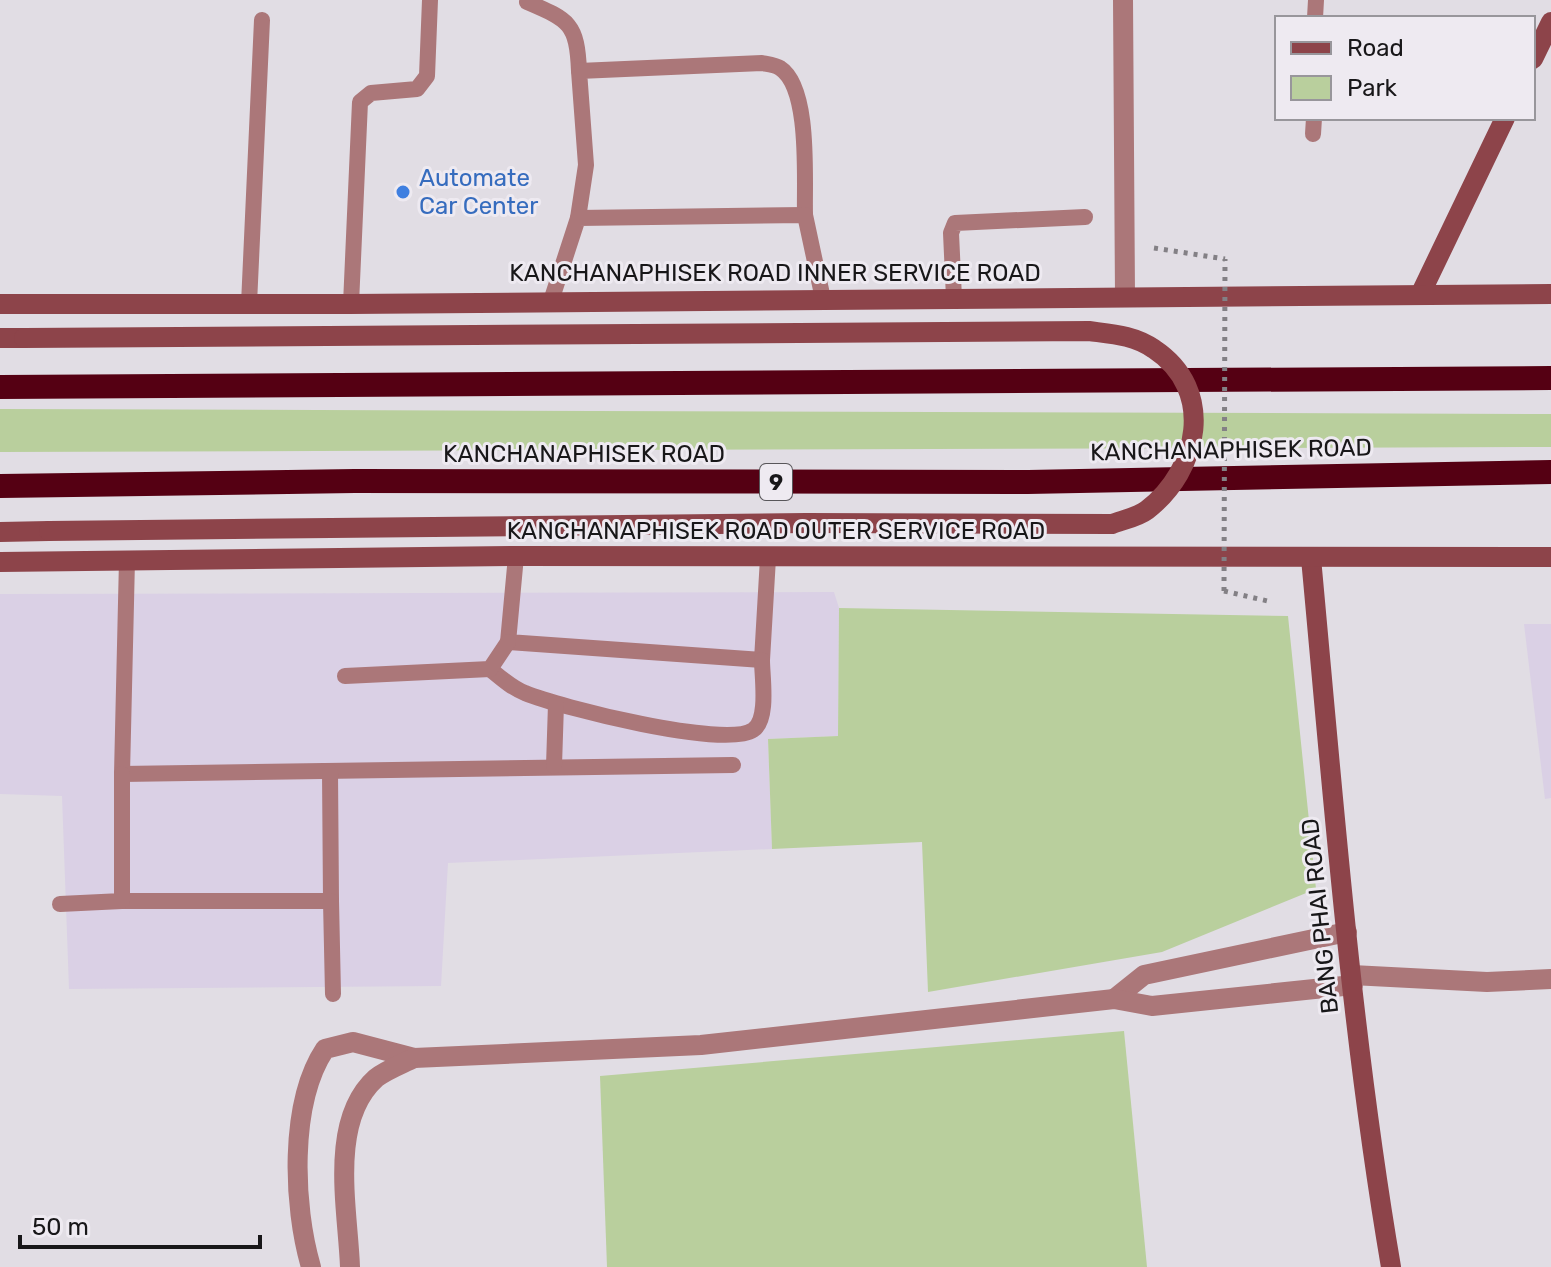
<svg xmlns="http://www.w3.org/2000/svg" width="1551" height="1267" font-family="Rubik,sans-serif">
	<rect width="100%" height="100%" fill="#e1dde4"/>
	<g fill="#dad0e5">
		<polygon points="834,592 839,608 838,736 768,739 772,849 448,863 441,986 69,989 62,796 0,794 0,594"/>
		<polygon points="1551,624 1551,798 1545,799 1524,624"/>
	</g>
	<g fill="#b9cf9d">
		<polygon points="0,409 1551,414 1551,447 0,452"/>
		<polygon points="839,608 1288,616 1316,889 1162,952 928,992 922,842 772,849 768,739 838,736"/>
		<polygon points="1124,1031 1147,1267 607,1267 600,1076"/>
	</g>
	<g fill="none" stroke-linecap="round" stroke-linejoin="round">
		<g stroke="#838085" stroke-width="5" stroke-dasharray="4 6" stroke-linecap="butt">
			<polyline points="1154,248 1225,259"/>
			<polyline points="1224,591 1272,602"/>
		</g>
		<g stroke="#ab7779" stroke-width="16">
			<path d="M527,2C569,20 577,23 579,71"/>
			<polyline points="1315,18 1316,0"/>
			<polyline points="1313,134 1314,118"/>
			<path d="M578,218L586,165L579,71L762,63C767,64 776,65 780,68C811,88 804,181 805,215"/>
			<polyline points="954,298 951,233 955,223 1085,217"/>
			<polyline points="551,301 578,218 805,215 823,299"/>
			<polyline points="249,304 262,20"/>
			<polyline points="351,304 360,102 371,93 417,89 427,76 430,0"/>
			<polyline points="516,556 508,642 762,660 768,558"/>
			<polyline points="127,560 122,774 733,765"/>
			<path d="M490,669C501,678 512,688 525,693C559,707 725,749 753,730C769,720 762,677 762,660"/>
			<polyline points="345,676 490,669 508,642"/>
			<polyline points="554,766 556,704"/>
			<polyline points="330,772 331,901"/>
			<polyline points="122,901 331,901 333,994"/>
			<polyline points="60,904 122,901 122,774"/>
		</g>
		<g stroke="#ab7779" stroke-width="20">
			<polyline points="1123,0 1125,296"/>
			<polyline points="1352,975 1487,982 1551,979"/>
			<polyline points="1114,999 1144,975 1347,932"/>
			<path d="M311,1267C293,1206 289,1103 325,1049L353,1042L414,1058"/>
			<path d="M350,1267C348,1210 328,1121 376,1078C386,1070 402,1064 414,1058L701,1045L1114,999L1152,1006L1353,985"/>
		</g>
		<g stroke="#8d444a" stroke-width="20">
			<polyline points="1533,59 1551,22"/>
			<polyline points="1420,295 1505,118"/>
			<polyline points="0,304 351,304 1551,294"/>
			<polyline points="0,338 24,338"/>
			<polyline points="0,532 49,531"/>
			<path d="M1311,558C1333,795 1351,1033 1391,1267"/>
			<polyline points="0,562 516,556 1551,557"/>
		</g>
		<g stroke="#550013" stroke-width="24">
			<polyline points="0,387 1551,378"/>
			<polyline points="0,486 355,481 1028,482 1551,472"/>
		</g>
		<polyline stroke="#838085" stroke-width="5" stroke-dasharray="4 6" stroke-linecap="butt" points="1224,591 1225,259"/>
		<path stroke="#8d444a" stroke-width="20" d="M24,338L1089,331C1112,334 1134,335 1154,349C1216,390 1199,470 1147,510C1138,517 1123,520 1112,524L806,523L49,531"/>
	</g>
	<circle fill="#3f7fe0" stroke="#eeeaf1" stroke-width="3" cx="403" cy="192" r="8"/>
	<g text-anchor="middle" dominant-baseline="central" stroke-width="6" stroke-linejoin="round" paint-order="stroke">
		<rect fill="#eeeaf1" stroke="#58565a" stroke-width="2" x="760" y="464" width="32" height="36" rx="6"/>
		<g font-size="22" font-weight="bold" fill="#181719">
			<text x="776" y="482">9</text>
		</g>
		<g font-size="24" fill="#366cbe" stroke="#eeeaf1" text-anchor="start">
			<text x="419" y="178">Automate<tspan x="419" dy="28">Car Center</tspan></text>
		</g>
		<g font-size="24" fill="#181719" stroke="#eeeaf1">
			<text x="775" y="273">KANCHANAPHISEK ROAD INNER SERVICE ROAD</text>
			<text transform="translate(1231 450) rotate(-1)">KANCHANAPHISEK ROAD</text>
			<text x="584" y="454">KANCHANAPHISEK ROAD</text>
			<text x="776" y="531">KANCHANAPHISEK ROAD OUTER SERVICE ROAD</text>
			<text transform="translate(1320 916) rotate(-96)">BANG PHAI ROAD</text>
		</g>
	</g>
	<rect x="1275" y="16" width="260" height="104" fill="#eeeaf1" stroke="#98969b" stroke-width="2"/>
	<rect x="1291" y="42" width="40" height="12" fill="#8d444a" stroke="#98969b" stroke-width="2"/>
	<text x="1347" y="56" font-size="24" fill="#181719">Road</text>
	<rect x="1291" y="76" width="40" height="24" fill="#b9cf9d" stroke="#98969b" stroke-width="2"/>
	<text x="1347" y="96" font-size="24" fill="#181719">Park</text>
	<path d="M20 1235v12h240v-12" fill="none" stroke="#181719" stroke-width="4"/>
	<text x="32" y="1235" font-size="24" fill="#181719" stroke="#eeeaf1" stroke-width="6" paint-order="stroke">50 m</text>
</svg>
